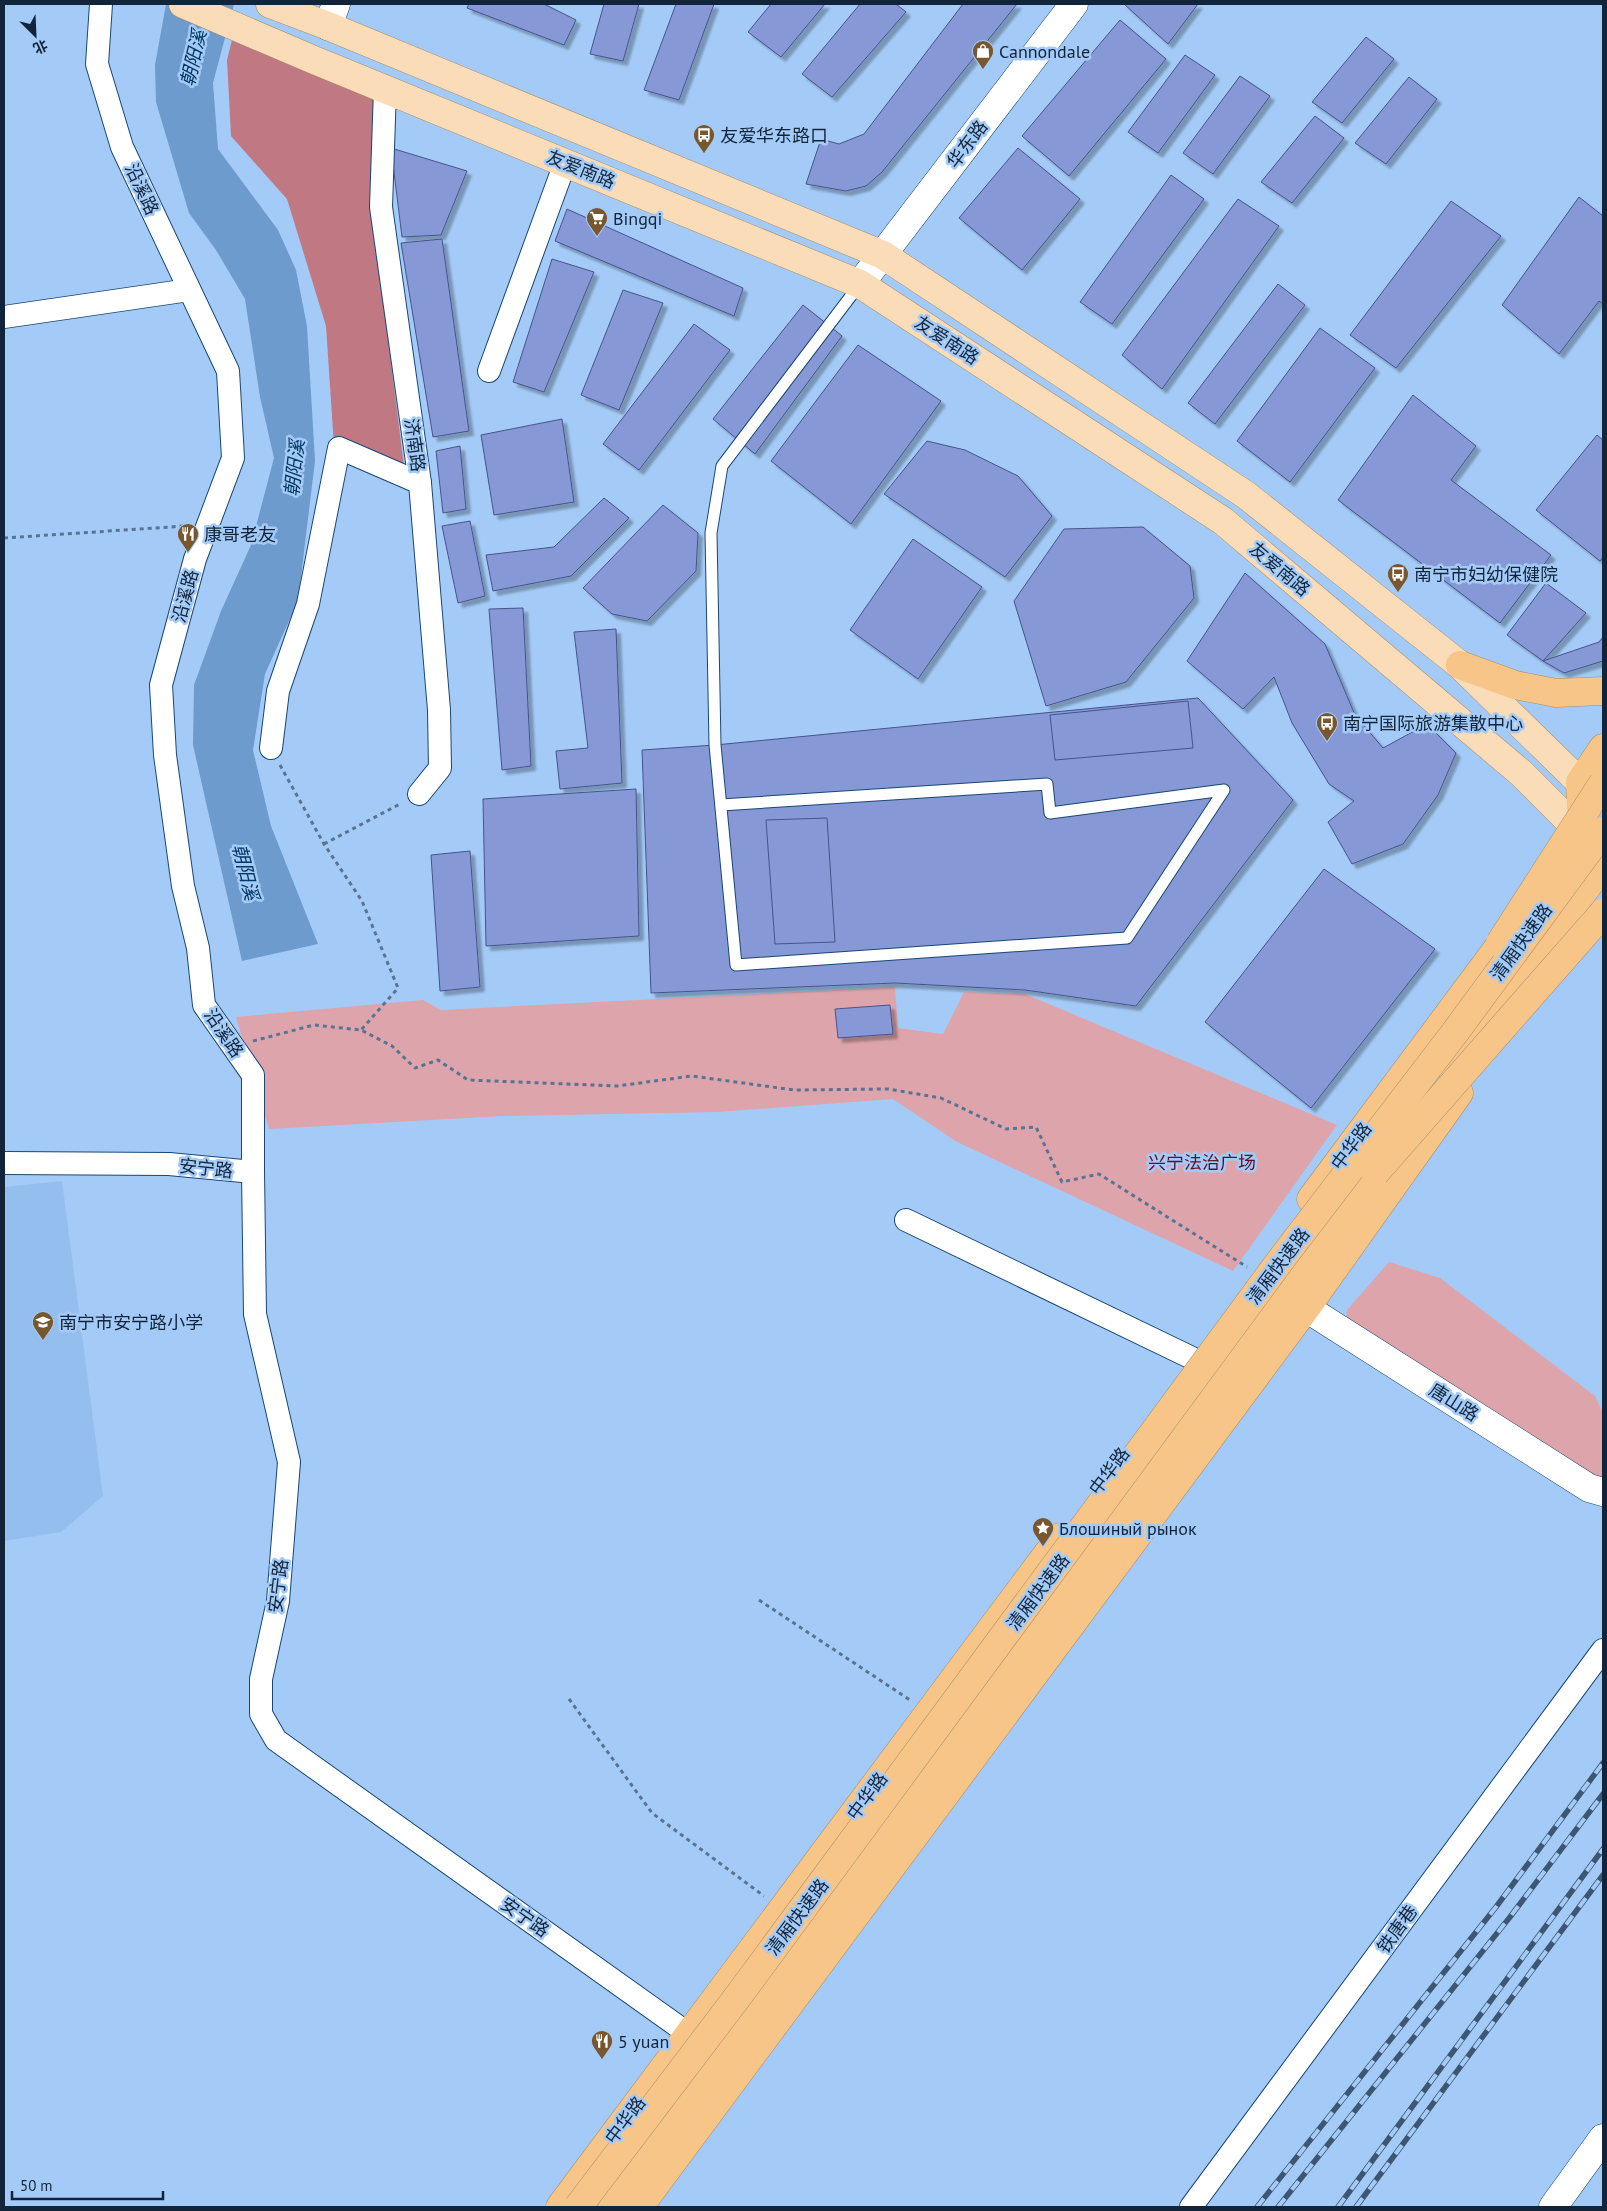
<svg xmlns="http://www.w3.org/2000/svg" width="1607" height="2211" font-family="'PT Sans','Noto Sans SC',sans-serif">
	<defs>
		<filter id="shadow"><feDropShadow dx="4.5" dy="4.5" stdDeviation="1" flood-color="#0004"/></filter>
	</defs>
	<rect width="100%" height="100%" fill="#a4cbf7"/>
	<polygon fill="#94beed" points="62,1181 103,1496 61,1532 4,1541 4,1187"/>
	<g fill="#dea4ab">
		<polygon points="895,987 898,1028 943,1034 964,992 1025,994 1337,1125 1233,1271 957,1142 893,1099 717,1112 502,1116 269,1129 236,1017 423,1000 441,1010"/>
		<polygon points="1389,1262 1440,1278 1595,1396 1603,1413 1603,1501 1346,1321 1347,1310"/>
	</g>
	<polygon fill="#c07982" points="233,36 375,93 372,212 406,482 334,446 326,326 287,199 231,136 227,60"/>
	<polygon fill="#6d9bcd" points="166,4 234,4 213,83 218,149 278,230 296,270 307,326 315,461 298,601 265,674 253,750 271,826 318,944 242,961 193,745 194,685 221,611 251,545 274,458 260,397 245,299 216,250 189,213 156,102 155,65"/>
	<g fill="#8698d6" stroke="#45548c" filter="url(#shadow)">
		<polygon points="469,4 544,4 576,20 564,45 467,8"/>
		<polygon points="604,4 639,4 623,61 590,54"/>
		<polygon points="676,4 714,4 679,100 644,90"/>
		<polygon points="771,4 825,4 781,57 748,32"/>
		<polygon points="860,4 896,4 906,12 832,97 802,74"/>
		<polygon points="963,4 1017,4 882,172 866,186 846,191 806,184 821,139 839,144 864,134"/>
		<polygon points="1124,4 1198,4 1168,44"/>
		<polygon points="1120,20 1166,59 1069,176 1022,136"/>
		<polygon points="1366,37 1394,59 1342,123 1312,102"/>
		<polygon points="1185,55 1215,75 1158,153 1128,132"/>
		<polygon points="1240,76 1270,96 1213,174 1183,153"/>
		<polygon points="1409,77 1437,99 1386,164 1355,143"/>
		<polygon points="1315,116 1344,138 1292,203 1261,182"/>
		<polygon points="391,148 467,171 441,235 402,237"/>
		<polygon points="1018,148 1080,199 1022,270 959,218"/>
		<polygon points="1171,175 1204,199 1112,324 1080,302"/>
		<polygon points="1579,197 1603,216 1603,304 1599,301 1559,354 1502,305"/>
		<polygon points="1238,199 1279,226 1162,389 1122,355"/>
		<polygon points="1451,201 1501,236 1396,368 1350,335"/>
		<polygon points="567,209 743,288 734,316 555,241"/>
		<polygon points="442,239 469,431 433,437 401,243"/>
		<polygon points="552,259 594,272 544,392 513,382"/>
		<polygon points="1278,284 1305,305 1215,424 1188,403"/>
		<polygon points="623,290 663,303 619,410 581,395"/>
		<polygon points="803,305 842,336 755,454 713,419"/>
		<polygon points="694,324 730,350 639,470 603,444"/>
		<polygon points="1320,328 1375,368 1290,482 1237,441"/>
		<polygon points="858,345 941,401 851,524 771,461"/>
		<polygon points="1413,395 1476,446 1451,480 1551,555 1500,623 1338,500"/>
		<polygon points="562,419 574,502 494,515 481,435"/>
		<polygon points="1597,435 1603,440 1603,557 1600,561 1536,510"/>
		<polygon points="927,441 965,450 1018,476 1052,516 1005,577 884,494"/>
		<polygon points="460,446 466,509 443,513 436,451"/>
		<polygon points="604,498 629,518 571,576 493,591 486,555 554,547"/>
		<polygon points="663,505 698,533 696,571 647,621 612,614 583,588"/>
		<polygon points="470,521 485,596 458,603 442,526"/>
		<polygon points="1143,527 1190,566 1194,598 1126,682 1046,706 1014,601 1064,529"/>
		<polygon points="913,539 982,587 918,679 850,630"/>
		<polygon points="1245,573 1325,644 1355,715 1383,748 1427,724 1456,753 1438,795 1403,844 1352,864 1328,822 1354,801 1329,784 1292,723 1274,677 1243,709 1187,661"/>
		<polygon points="1546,583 1586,613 1543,661 1507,635"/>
		<polygon points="523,608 531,766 502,770 489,609"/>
		<polygon points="616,629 622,783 560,789 556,751 588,748 574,632"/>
		<polygon points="1603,637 1603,661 1564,673 1543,661 1599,642"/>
		<polygon points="1198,698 1293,800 1136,1006 1025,990 895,983 651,993 642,750 715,745"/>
		<polygon points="1188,701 1193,748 1055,760 1050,715"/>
		<polygon points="636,789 639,936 486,946 483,799"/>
		<polygon points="827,818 835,942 775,944 766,820"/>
		<polygon points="470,851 480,987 440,991 431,855"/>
		<polygon points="1324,869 1435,949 1311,1108 1205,1022"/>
		<polygon points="890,1005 893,1034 838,1038 835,1009"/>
	</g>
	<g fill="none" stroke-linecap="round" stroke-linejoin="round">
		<g stroke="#184775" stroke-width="13">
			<polyline id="lane" points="721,805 1047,784 1050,813 1224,790 1127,938 736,965 715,745 711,533 722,466 860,284"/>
		</g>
		<g stroke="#184775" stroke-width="24">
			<g id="street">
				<polyline points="101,4 97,64 122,147 228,371 233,458 195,559 161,685 165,755 183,886 198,948 204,1005 253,1075 253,1172"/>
				<polyline points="385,89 381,207 420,483 439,710 440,768 419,794"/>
				<polyline points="4,317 189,290"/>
				<polyline points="489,371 565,163"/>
				<polyline points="271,748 278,691 308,604 339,448 420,483"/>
				<polyline points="4,1163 169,1164 253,1172 255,1314 289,1462 278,1601 261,1679 261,1714 276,1740 690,2035"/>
				<polyline points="906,1220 1192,1358"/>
				<polyline points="1191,2207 1603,1650"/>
			</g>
		</g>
		<g stroke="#184775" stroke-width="29">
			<g id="secondary">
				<polyline points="328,26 336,4"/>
				<polyline points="860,284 1074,4"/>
				<polyline points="1306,1308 1589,1488 1603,1492"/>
				<polyline points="1553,2207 1603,2138"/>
			</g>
		</g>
		<g stroke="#a78d6c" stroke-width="29">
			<g id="primary">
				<polyline points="183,4 314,60 860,284 1223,521 1521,773 1591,843"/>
				<polyline points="270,4 328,26 883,255 1246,495 1460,665 1596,798"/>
			</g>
		</g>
		<g stroke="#a78d6c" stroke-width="29">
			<g id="highway">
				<polyline points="1460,665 1515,685 1556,693 1603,691"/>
				<polyline points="1582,830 1580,782 1603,748"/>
				<polyline points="1452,1069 1603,865"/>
				<polyline points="1311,1199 1515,925"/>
				<polyline points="560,2207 1060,1537"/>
				<polyline points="612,2207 1389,1154"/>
				<polyline points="639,2207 1306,1308 1459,1093"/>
			</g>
		</g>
		<g stroke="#587494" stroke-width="3" stroke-dasharray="4 4" stroke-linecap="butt">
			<polyline points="4,538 185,526"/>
			<polyline points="280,765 324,844 362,901 398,988 361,1030"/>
			<polyline points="324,844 400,804"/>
			<polyline points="253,1041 314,1025 361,1030 392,1046 415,1068 438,1060 468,1080 617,1086 692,1076 794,1090 888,1089 941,1098 1006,1129 1036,1127 1062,1182 1099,1174 1247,1267"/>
			<polyline points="759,1600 910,1700"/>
			<polyline points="569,1699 652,1813 764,1896"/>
		</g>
		<use href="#lane" stroke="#fff" stroke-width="11"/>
		<use href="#street" stroke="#fff" stroke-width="22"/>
		<use href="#secondary" stroke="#fff" stroke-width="28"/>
		<use href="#primary" stroke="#fbdcb8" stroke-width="28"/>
		<use href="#highway" stroke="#f8c588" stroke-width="28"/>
		<g stroke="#3d5672" stroke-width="5.5">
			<g id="rail">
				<polyline points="1257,2207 1496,1907 1603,1763"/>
				<polyline points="1278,2207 1510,1917 1603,1794"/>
				<polyline points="1338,2207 1603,1849"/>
				<polyline points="1356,2207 1603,1875"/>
			</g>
		</g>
		<use href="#rail" stroke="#a4cbf7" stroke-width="4" stroke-dasharray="11" stroke-linecap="butt"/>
		<g stroke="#a78d6c" stroke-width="29" stroke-linecap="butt">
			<g id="highway-bridge">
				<polyline points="1500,943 1603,783"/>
				<polyline points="1375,1173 1603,913"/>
				<polyline points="578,2207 739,1995 1283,1257 1456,1031 1603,831"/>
			</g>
		</g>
		<use href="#highway-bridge" stroke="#f8c588" stroke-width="28"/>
	</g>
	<defs>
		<g id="shop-pin" transform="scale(1.125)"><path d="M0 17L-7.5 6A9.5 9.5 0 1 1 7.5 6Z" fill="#78572e" stroke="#a4cbf7"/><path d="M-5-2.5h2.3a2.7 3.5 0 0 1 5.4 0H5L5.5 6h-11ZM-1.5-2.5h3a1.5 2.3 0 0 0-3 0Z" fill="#fff"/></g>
		<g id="bus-pin" transform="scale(1.125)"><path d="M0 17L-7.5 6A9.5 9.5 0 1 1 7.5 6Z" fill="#78572e" stroke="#a4cbf7"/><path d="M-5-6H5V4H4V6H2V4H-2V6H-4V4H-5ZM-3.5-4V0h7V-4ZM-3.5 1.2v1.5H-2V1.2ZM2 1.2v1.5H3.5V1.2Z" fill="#fff"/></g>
		<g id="supermarket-pin" transform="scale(1.125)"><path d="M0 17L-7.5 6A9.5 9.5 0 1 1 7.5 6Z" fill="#78572e" stroke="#a4cbf7"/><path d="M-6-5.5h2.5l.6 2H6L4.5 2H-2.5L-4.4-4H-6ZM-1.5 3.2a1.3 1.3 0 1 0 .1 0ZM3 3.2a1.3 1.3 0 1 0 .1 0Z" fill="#fff"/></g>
		<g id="restaurant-pin" transform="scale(1.125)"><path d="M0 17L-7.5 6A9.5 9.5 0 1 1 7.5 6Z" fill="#78572e" stroke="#a4cbf7"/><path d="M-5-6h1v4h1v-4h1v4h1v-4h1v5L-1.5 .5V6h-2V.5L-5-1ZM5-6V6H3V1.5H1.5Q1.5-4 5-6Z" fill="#fff"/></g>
		<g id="school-pin" transform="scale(1.125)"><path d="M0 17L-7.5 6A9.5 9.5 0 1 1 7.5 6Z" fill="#78572e" stroke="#a4cbf7"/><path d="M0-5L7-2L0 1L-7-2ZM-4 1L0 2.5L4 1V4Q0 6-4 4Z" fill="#fff"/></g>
		<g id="sight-pin" transform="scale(1.125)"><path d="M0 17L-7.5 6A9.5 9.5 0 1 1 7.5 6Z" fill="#78572e" stroke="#a4cbf7"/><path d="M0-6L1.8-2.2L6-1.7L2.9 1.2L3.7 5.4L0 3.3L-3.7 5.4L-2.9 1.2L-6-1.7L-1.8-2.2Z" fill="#fff"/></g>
	</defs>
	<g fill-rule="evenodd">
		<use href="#shop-pin" x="983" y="51"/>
		<use href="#bus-pin" x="704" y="135"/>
		<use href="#supermarket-pin" x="597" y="218"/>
		<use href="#restaurant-pin" x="188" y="534"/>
		<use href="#bus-pin" x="1398" y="574"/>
		<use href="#bus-pin" x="1327" y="723"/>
		<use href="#school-pin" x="43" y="1322"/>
		<use href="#sight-pin" x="1043" y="1528"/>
		<use href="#restaurant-pin" x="602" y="2041"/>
	</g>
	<g text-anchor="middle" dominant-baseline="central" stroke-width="5" stroke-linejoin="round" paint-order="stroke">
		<g font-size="18" fill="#112439" stroke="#a4cbf7" text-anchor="start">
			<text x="999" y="51">Cannondale</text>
			<text x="720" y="135">友爱华东路口</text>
			<text x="613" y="218">Bingqi</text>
			<text x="204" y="534">康哥老友</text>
			<text x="1414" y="574">南宁市妇幼保健院</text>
			<text x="1343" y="723">南宁国际旅游集散中心</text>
			<text x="59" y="1322">南宁市安宁路小学</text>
			<text x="1059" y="1528">Блошиный рынок</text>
			<text x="618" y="2041">5 yuan</text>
		</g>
		<g font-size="18" fill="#112439" stroke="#a4cbf7">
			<text transform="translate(967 144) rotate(-53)">华东路</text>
			<text transform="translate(581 169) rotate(22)">友爱南路</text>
			<text transform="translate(142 189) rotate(65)">沿溪路</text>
			<text transform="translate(947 340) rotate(33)">友爱南路</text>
			<text transform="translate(415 445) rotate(82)">济南路</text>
			<text transform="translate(1280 569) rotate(40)">友爱南路</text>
			<text transform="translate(185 596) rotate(-75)">沿溪路</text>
			<text transform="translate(1521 942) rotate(-54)">清厢快速路</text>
			<text transform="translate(224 1033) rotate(56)">沿溪路</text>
			<text transform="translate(1351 1146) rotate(-53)">中华路</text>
			<text transform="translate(206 1168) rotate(6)">安宁路</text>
			<text transform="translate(1278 1266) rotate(-53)">清厢快速路</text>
			<text transform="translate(1454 1402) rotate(32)">唐山路</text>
			<text transform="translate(1109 1471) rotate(-53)">中华路</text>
			<text transform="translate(278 1586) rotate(-83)">安宁路</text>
			<text transform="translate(1038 1592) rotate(-53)">清厢快速路</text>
			<text transform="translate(867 1796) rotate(-53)">中华路</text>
			<text transform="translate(525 1917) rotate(35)">安宁路</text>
			<text transform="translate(797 1917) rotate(-53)">清厢快速路</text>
			<text transform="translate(1397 1929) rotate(-54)">铁唐巷</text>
			<text transform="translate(625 2120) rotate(-53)">中华路</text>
		</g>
		<g font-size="18" fill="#640d26" stroke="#a4cbf7">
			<text x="1202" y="1162">兴宁法治广场</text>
		</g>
		<g font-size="19" font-style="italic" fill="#033765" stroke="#a4cbf7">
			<text transform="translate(193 58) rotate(-77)">朝阳溪</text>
			<text transform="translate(294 468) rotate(-84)">朝阳溪</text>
			<text transform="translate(246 872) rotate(76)">朝阳溪</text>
		</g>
	</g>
	<rect width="1607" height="2211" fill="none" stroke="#112439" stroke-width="10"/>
	<g transform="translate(35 35) rotate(156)" stroke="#a4cbf7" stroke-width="4" paint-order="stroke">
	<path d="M0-4L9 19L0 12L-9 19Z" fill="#112439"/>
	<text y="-8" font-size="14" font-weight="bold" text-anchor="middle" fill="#112439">北</text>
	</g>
	<path d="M12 2191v8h151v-8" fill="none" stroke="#112439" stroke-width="2.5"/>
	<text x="20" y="2191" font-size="15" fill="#112439" stroke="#a4cbf7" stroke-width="4" paint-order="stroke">50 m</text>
</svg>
